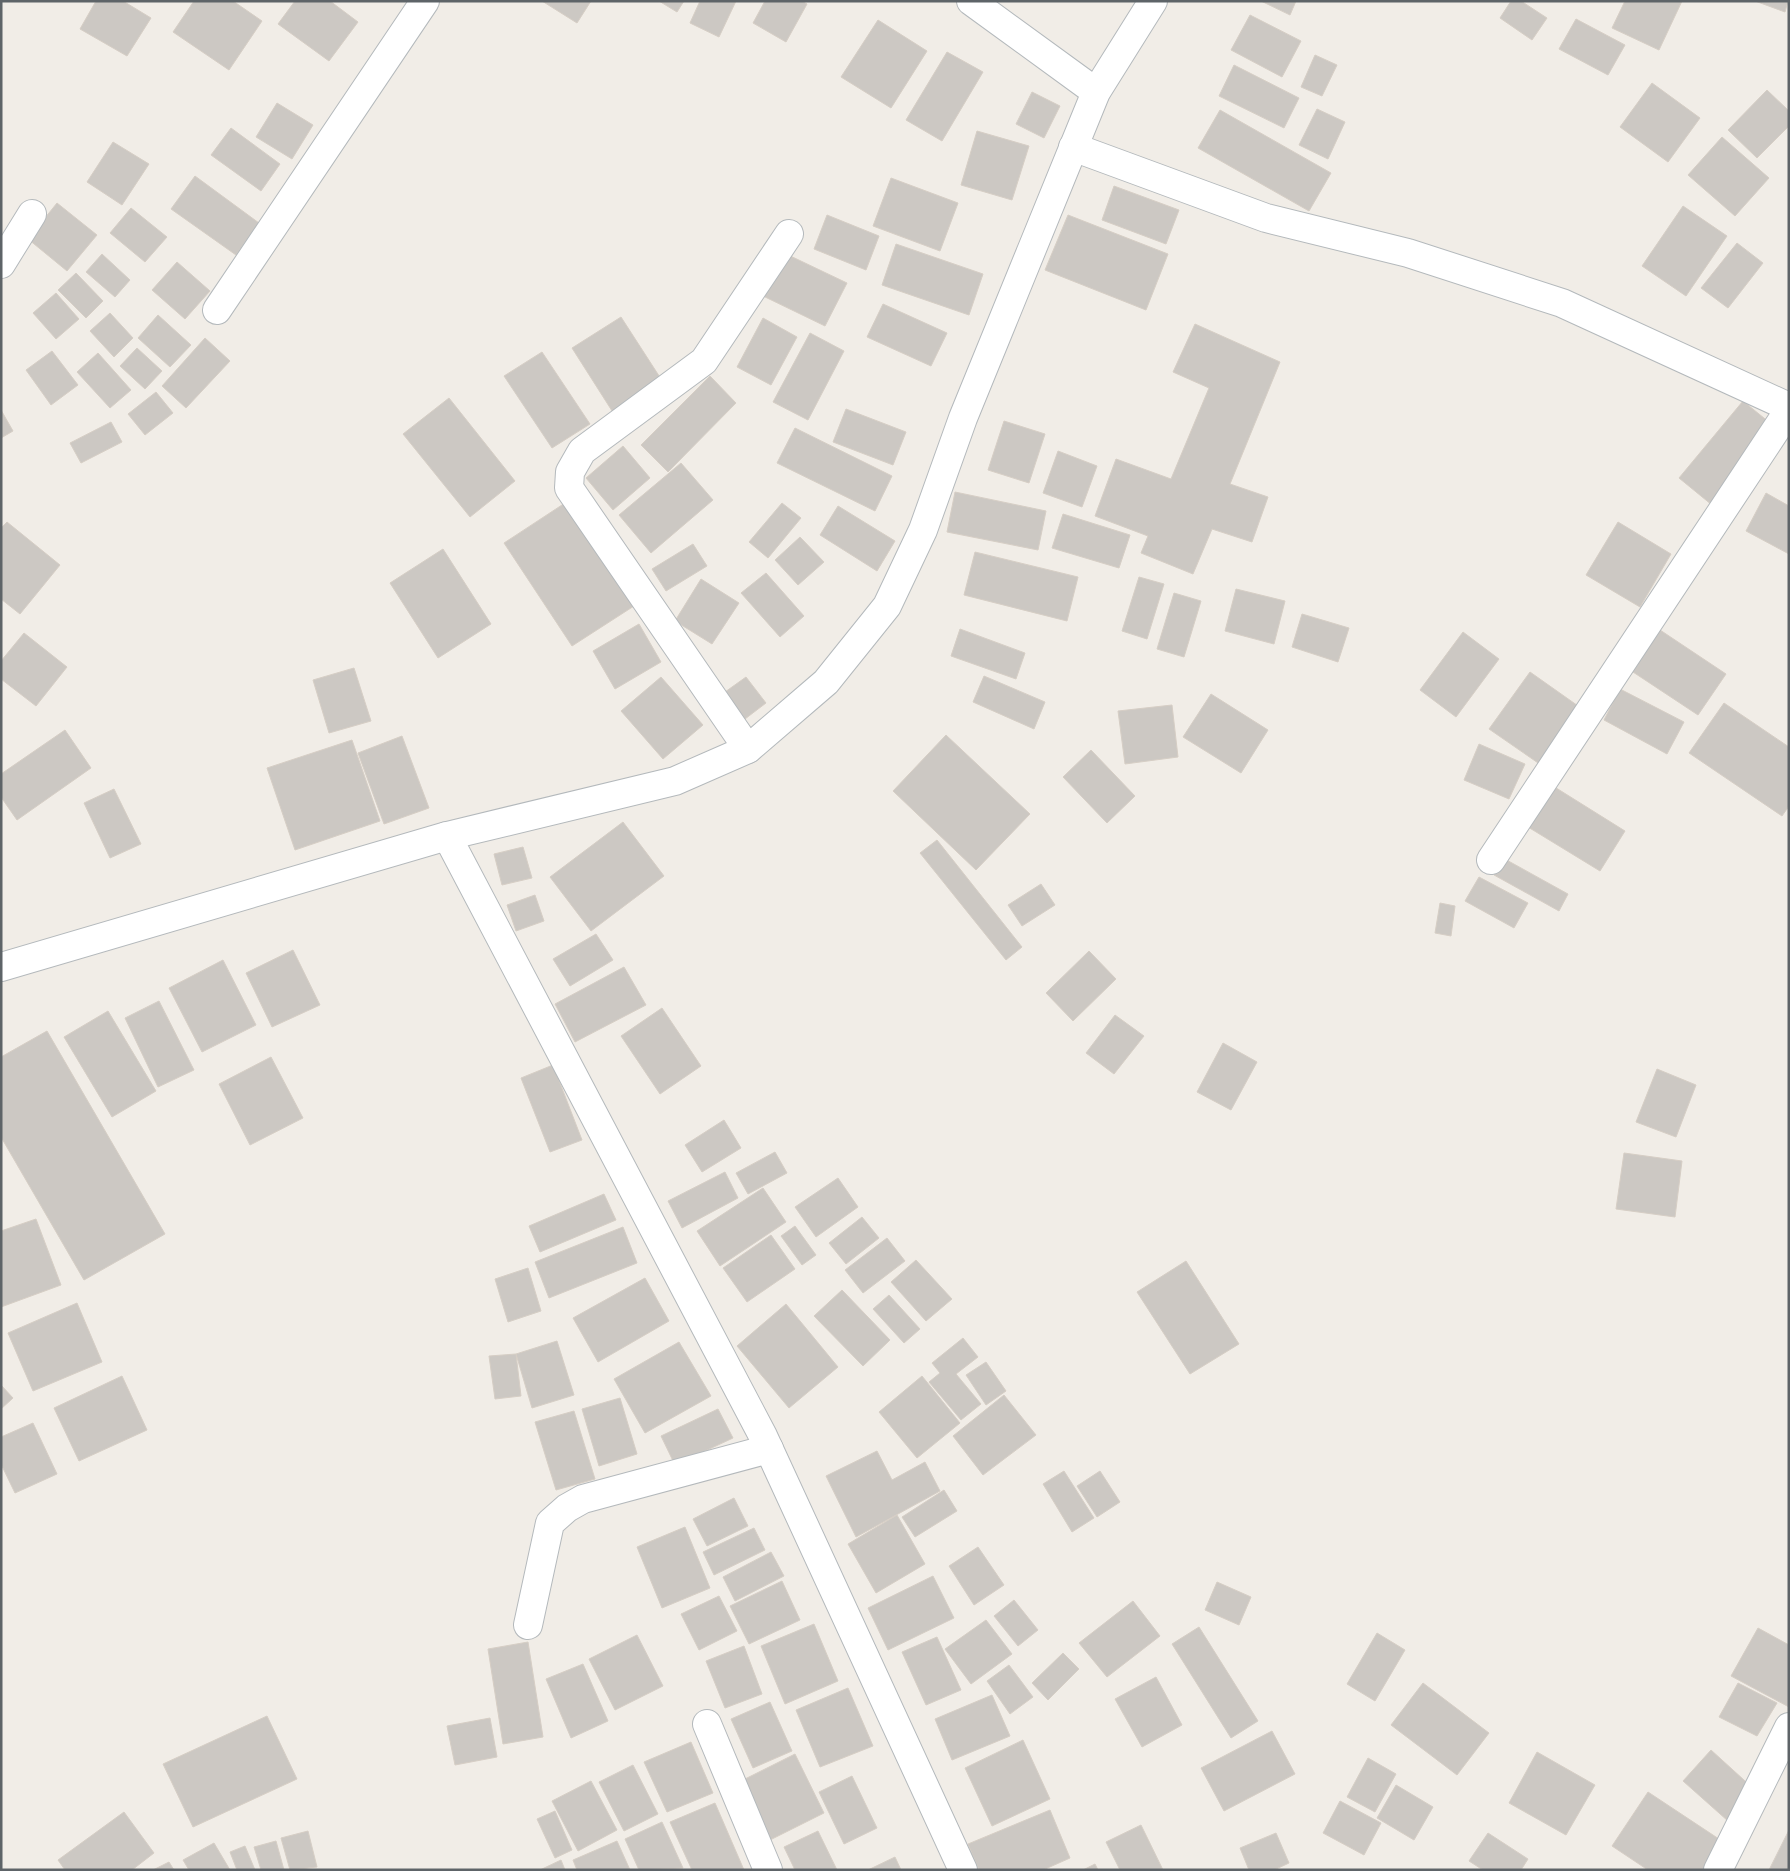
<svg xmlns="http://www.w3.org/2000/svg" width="1790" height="1871" font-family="Inter,sans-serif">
	<rect width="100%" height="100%" fill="#f1ede7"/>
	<g fill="#ccc8c3" stroke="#d6cec5">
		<polygon points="96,1 123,1 151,18 127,56 80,29"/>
		<polygon points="194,1 233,1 262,21 229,70 173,32"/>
		<polygon points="295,1 330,1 358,22 329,61 278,24"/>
		<polygon points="542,1 591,1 577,23"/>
		<polygon points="659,1 684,1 677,12"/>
		<polygon points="700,1 736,1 719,37 690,23"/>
		<polygon points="765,1 802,1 807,4 786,42 753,23"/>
		<polygon points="1261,1 1296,1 1290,15"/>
		<polygon points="1511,1 1521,1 1547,18 1532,40 1500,18"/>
		<polygon points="1625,1 1682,1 1659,50 1612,28"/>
		<polygon points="1755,1 1788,1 1785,12"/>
		<polygon points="1250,15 1301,41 1282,77 1231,50"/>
		<polygon points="1576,19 1625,45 1608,75 1559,49"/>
		<polygon points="878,20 927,51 891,108 841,77"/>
		<polygon points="947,52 983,72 942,141 906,120"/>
		<polygon points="1315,55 1337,65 1322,96 1301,87"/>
		<polygon points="1234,65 1299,98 1284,128 1219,96"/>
		<polygon points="1652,83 1700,118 1668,162 1620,127"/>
		<polygon points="1767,90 1789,111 1789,126 1757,158 1728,130"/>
		<polygon points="1032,92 1060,106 1044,138 1016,124"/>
		<polygon points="277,103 313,125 292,159 256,137"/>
		<polygon points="1317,109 1345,122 1328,159 1299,145"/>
		<polygon points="1220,110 1331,173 1309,211 1198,148"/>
		<polygon points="231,128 280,164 261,191 211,155"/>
		<polygon points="977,131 1029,146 1012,200 961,185"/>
		<polygon points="1722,137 1769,178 1735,216 1688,175"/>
		<polygon points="113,142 149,164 122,205 87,182"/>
		<polygon points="195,176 259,223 236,255 171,209"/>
		<polygon points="891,178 958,203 940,251 873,226"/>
		<polygon points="1114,186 1179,210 1166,244 1102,220"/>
		<polygon points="57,203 97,235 67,271 28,239"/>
		<polygon points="1683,206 1727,236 1686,296 1642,266"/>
		<polygon points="131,208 167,237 145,262 110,233"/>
		<polygon points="827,215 879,236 866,270 814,249"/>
		<polygon points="1068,215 1168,254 1146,310 1045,270"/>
		<polygon points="1737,243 1763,263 1728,308 1701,288"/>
		<polygon points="896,244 983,274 969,315 882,285"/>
		<polygon points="782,252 847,283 825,326 761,295"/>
		<polygon points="102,254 130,280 115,297 86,272"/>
		<polygon points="177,262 210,291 185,319 152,290"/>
		<polygon points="76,273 103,301 86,318 58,290"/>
		<polygon points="56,293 79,319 56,339 33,313"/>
		<polygon points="883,304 947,333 931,366 867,337"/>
		<polygon points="110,313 133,338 114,357 90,331"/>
		<polygon points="158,315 191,345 170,367 138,338"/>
		<polygon points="621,317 663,382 614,414 572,348"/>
		<polygon points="763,318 797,337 771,385 737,367"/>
		<polygon points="1195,324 1280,362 1230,484 1268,497 1252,542 1212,529 1193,574 1141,553 1148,536 1095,516 1116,459 1171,479 1209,388 1173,372"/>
		<polygon points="810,333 844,351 808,420 773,402"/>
		<polygon points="205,338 230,361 186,408 162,386"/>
		<polygon points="137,348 162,371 145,389 120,366"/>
		<polygon points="52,351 78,385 51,405 26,370"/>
		<polygon points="542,352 590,424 552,448 504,376"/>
		<polygon points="98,353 131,390 110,408 77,372"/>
		<polygon points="710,376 736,403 668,472 641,445"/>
		<polygon points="156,392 173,413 145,435 128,414"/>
		<polygon points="449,398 515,481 470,517 403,434"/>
		<polygon points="1743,401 1775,427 1712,505 1679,478"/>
		<polygon points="846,409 906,432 893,465 833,442"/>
		<polygon points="1,410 13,431 1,438"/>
		<polygon points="1004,421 1045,434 1029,483 988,470"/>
		<polygon points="111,422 122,442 81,463 70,443"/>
		<polygon points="795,428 892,476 875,511 777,463"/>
		<polygon points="623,446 650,478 613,510 586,478"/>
		<polygon points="1058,451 1097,466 1082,507 1043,493"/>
		<polygon points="681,463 713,500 651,553 619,515"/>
		<polygon points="955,492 1046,511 1038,550 947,532"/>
		<polygon points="1766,493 1789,506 1789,554 1746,531"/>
		<polygon points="565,503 634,606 572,646 504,543"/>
		<polygon points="782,503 801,518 768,558 749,542"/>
		<polygon points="838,506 895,541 877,571 820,535"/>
		<polygon points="1063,514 1130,535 1119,568 1052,548"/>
		<polygon points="7,522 60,565 20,614 1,599 1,528"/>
		<polygon points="1618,522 1671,554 1640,607 1586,575"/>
		<polygon points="800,537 824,562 798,585 775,560"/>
		<polygon points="693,544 707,566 666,591 652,569"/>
		<polygon points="443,549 491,624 438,658 390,583"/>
		<polygon points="975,552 1078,577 1067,621 964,595"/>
		<polygon points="766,573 804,616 780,637 741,593"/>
		<polygon points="1139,577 1164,584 1147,639 1122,631"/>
		<polygon points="701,579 739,603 712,644 675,621"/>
		<polygon points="1236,589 1285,601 1274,644 1225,631"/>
		<polygon points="1174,593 1201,601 1184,657 1157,649"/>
		<polygon points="1302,614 1349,628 1338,662 1292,647"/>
		<polygon points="639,624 661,662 615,689 593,651"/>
		<polygon points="960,629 1025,653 1016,679 951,656"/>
		<polygon points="1660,630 1726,674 1698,715 1633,672"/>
		<polygon points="1463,632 1499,659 1456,717 1420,690"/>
		<polygon points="24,633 67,667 36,706 1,679 1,661"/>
		<polygon points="354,668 371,721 329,733 313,680"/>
		<polygon points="1530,672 1581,708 1541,765 1489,729"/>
		<polygon points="984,676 1045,702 1034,729 973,702"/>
		<polygon points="661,677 703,725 663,759 621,711"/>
		<polygon points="746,677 766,703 745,719 725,692"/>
		<polygon points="1620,689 1684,722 1667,754 1604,720"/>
		<polygon points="1211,694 1268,730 1241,773 1183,737"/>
		<polygon points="1724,703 1789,747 1789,806 1782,816 1689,753"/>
		<polygon points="1172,705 1178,757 1125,764 1118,711"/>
		<polygon points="65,730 91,768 17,820 1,797 1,774"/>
		<polygon points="946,735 1030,814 976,870 893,791"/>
		<polygon points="402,736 429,808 384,824 358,753"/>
		<polygon points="352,740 380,821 295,850 267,768"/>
		<polygon points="1479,744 1525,764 1509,799 1464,780"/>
		<polygon points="1091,750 1135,796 1107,823 1063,777"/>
		<polygon points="1553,786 1625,831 1600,871 1528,827"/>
		<polygon points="114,789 141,844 110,858 84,803"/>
		<polygon points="623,822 664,876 591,931 550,877"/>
		<polygon points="937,840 1022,947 1006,960 920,853"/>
		<polygon points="523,847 532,878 502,885 494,854"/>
		<polygon points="1503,858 1568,894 1559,911 1494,875"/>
		<polygon points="1479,877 1528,903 1514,928 1465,901"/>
		<polygon points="1041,884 1055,905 1022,926 1008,905"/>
		<polygon points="535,895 544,921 516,931 507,905"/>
		<polygon points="1440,903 1455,906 1451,936 1435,933"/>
		<polygon points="596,934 613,960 570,986 553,959"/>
		<polygon points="293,950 320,1005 272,1027 246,973"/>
		<polygon points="1089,951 1116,979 1073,1021 1046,993"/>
		<polygon points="223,960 256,1025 202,1052 169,988"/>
		<polygon points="624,967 646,1005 575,1042 555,1004"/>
		<polygon points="159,1001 194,1070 158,1087 125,1018"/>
		<polygon points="662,1008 701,1066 660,1094 621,1036"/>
		<polygon points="108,1011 156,1091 112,1117 64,1037"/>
		<polygon points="1115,1015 1144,1036 1114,1074 1086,1053"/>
		<polygon points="47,1031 165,1234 84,1280 1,1137 1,1057"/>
		<polygon points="1223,1043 1257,1062 1231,1110 1197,1092"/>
		<polygon points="271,1057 303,1118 250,1145 219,1084"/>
		<polygon points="553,1065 582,1140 550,1152 521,1078"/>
		<polygon points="1657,1069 1696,1085 1676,1137 1636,1122"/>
		<polygon points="724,1120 741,1148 702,1172 685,1145"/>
		<polygon points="775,1152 787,1173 748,1194 736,1173"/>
		<polygon points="1624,1153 1682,1161 1675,1217 1616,1209"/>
		<polygon points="725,1172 738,1198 682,1228 668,1201"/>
		<polygon points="838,1178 858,1207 816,1237 795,1207"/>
		<polygon points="763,1188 786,1222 720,1266 697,1231"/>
		<polygon points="604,1194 616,1220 540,1252 529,1226"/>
		<polygon points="862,1217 879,1238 846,1264 829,1243"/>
		<polygon points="36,1219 61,1285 1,1307 1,1231"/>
		<polygon points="795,1226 816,1255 802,1265 781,1236"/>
		<polygon points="623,1227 637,1263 549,1298 535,1262"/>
		<polygon points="771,1235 795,1269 747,1302 723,1268"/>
		<polygon points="887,1238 905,1261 863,1293 845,1270"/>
		<polygon points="916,1260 952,1299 926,1321 891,1282"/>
		<polygon points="1186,1261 1239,1344 1190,1374 1137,1292"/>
		<polygon points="528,1268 541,1311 508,1322 495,1279"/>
		<polygon points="645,1278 669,1321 598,1362 573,1318"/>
		<polygon points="842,1290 890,1340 863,1366 814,1316"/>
		<polygon points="889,1295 920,1329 904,1343 873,1309"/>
		<polygon points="77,1303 102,1362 33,1391 8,1333"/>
		<polygon points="786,1304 838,1367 789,1408 737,1346"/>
		<polygon points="963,1338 978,1357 956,1374 981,1404 961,1420 929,1382 940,1373 932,1363"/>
		<polygon points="557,1341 574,1395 532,1408 516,1354"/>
		<polygon points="679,1342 711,1396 645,1433 614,1379"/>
		<polygon points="516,1354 521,1396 495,1399 489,1356"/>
		<polygon points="986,1362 1006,1391 986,1405 966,1375"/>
		<polygon points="122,1376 147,1430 79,1461 54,1408"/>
		<polygon points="922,1376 960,1423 917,1458 879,1412"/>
		<polygon points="1,1385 13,1398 1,1409"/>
		<polygon points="1004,1395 1036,1435 983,1475 953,1436"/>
		<polygon points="620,1398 637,1454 599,1466 582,1409"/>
		<polygon points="718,1409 733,1438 675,1465 661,1436"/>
		<polygon points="574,1411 595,1479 556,1490 535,1422"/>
		<polygon points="33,1423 57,1474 15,1493 1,1464 1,1437"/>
		<polygon points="877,1451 892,1480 925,1462 940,1491 856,1537 826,1476"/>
		<polygon points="1064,1471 1094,1518 1072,1532 1043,1484"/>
		<polygon points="1100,1471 1120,1502 1097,1517 1077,1486"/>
		<polygon points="944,1490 957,1511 915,1537 902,1517"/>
		<polygon points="734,1498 748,1526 707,1546 693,1519"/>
		<polygon points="897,1515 925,1564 876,1593 848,1544"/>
		<polygon points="685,1527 710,1588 662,1608 637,1547"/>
		<polygon points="754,1528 765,1550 714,1575 703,1552"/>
		<polygon points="978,1547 1004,1585 974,1605 949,1566"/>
		<polygon points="771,1552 784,1576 735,1601 723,1577"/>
		<polygon points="933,1576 954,1618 888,1650 868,1608"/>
		<polygon points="782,1581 800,1620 749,1644 730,1606"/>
		<polygon points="1217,1582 1251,1597 1239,1625 1205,1610"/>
		<polygon points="719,1596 737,1631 699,1650 681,1614"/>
		<polygon points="1014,1600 1038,1630 1018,1646 994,1616"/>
		<polygon points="1133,1601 1160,1636 1107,1677 1079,1643"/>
		<polygon points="986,1620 1012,1654 971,1684 945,1649"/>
		<polygon points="814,1624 838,1681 785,1704 761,1646"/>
		<polygon points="1199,1627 1258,1721 1231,1738 1172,1644"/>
		<polygon points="1758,1628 1789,1645 1789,1707 1731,1676"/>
		<polygon points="1377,1633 1405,1650 1375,1701 1347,1684"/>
		<polygon points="637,1635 663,1686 615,1710 589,1659"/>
		<polygon points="937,1637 961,1690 926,1705 902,1652"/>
		<polygon points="528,1642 543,1737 503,1744 488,1649"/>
		<polygon points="744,1646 762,1694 725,1708 706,1661"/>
		<polygon points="1063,1653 1079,1669 1048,1700 1032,1683"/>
		<polygon points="583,1664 608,1721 571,1738 546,1679"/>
		<polygon points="1009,1665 1033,1697 1010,1714 987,1681"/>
		<polygon points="1156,1677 1182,1725 1142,1747 1115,1699"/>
		<polygon points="1423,1683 1489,1733 1457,1775 1391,1725"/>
		<polygon points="1738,1683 1777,1703 1757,1736 1719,1717"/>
		<polygon points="848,1688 873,1746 820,1767 796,1710"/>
		<polygon points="992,1695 1010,1736 952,1760 935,1719"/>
		<polygon points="770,1702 792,1751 753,1768 731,1719"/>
		<polygon points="267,1716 297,1779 193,1827 163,1764"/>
		<polygon points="490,1718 497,1757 455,1765 447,1726"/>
		<polygon points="1272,1731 1295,1774 1224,1811 1201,1768"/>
		<polygon points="1023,1740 1050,1799 992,1826 965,1768"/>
		<polygon points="691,1742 713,1793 667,1812 644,1762"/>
		<polygon points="1711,1750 1755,1790 1728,1821 1683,1781"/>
		<polygon points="1537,1752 1595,1785 1566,1835 1509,1803"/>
		<polygon points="795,1754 824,1813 768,1841 739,1782"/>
		<polygon points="1368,1758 1396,1774 1375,1812 1347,1797"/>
		<polygon points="633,1765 658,1814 624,1831 599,1782"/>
		<polygon points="852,1776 877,1828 844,1844 819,1792"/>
		<polygon points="591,1781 617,1830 578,1851 552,1801"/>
		<polygon points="1396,1785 1433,1807 1414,1840 1377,1818"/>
		<polygon points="1648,1792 1722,1841 1703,1870 1648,1870 1612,1846"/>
		<polygon points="1340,1801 1381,1823 1364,1855 1323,1833"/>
		<polygon points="715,1803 744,1870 692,1870 670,1822"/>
		<polygon points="1050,1810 1070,1858 1043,1870 979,1870 968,1844"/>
		<polygon points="555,1811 572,1850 555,1858 537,1819"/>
		<polygon points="124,1812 154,1853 132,1870 65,1870 58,1860"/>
		<polygon points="662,1822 683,1868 639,1870 625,1839"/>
		<polygon points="1141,1825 1163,1870 1120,1870 1106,1842"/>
		<polygon points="1789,1830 1789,1870 1769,1870"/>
		<polygon points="308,1831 317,1867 290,1870 281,1838"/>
		<polygon points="818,1831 837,1870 795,1870 784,1847"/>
		<polygon points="1276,1833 1289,1863 1274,1870 1249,1870 1240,1848"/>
		<polygon points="1488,1833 1528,1859 1521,1870 1483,1870 1469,1861"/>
		<polygon points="276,1841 284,1870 261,1870 254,1847"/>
		<polygon points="617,1841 630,1870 577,1870 573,1860"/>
		<polygon points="214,1843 230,1870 189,1870 183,1860"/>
		<polygon points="245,1846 255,1870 237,1870 230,1852"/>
		<polygon points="895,1857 901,1870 868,1870"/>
		<polygon points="561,1860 565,1870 540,1870"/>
		<polygon points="169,1862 174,1870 153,1870"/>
		<polygon points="1095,1864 1098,1870 1083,1870"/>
	</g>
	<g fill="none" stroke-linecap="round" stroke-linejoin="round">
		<g stroke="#b4b9bc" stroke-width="30">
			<g id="minor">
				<polyline points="971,1 1096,92"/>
				<polyline points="1073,147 1266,218 1408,253 1562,303 1789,407"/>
				<polyline points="1,264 32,214"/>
				<polyline points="217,310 425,1"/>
				<polyline points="748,749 569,488 570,472 582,451 704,361 789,234"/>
				<polyline points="447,836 763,1436 963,1870"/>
				<polyline points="1491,860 1789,410"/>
				<polyline points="1,967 447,836 675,781 748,749 826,682 887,606 923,530 963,418 1096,92 1153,1"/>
				<polyline points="528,1625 550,1523 567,1508 583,1499 769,1449"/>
				<polyline points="707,1724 768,1870"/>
				<polyline points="1718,1870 1789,1727"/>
			</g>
		</g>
		<use href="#minor" stroke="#fff" stroke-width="28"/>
	</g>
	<rect width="1790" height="1871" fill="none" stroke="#5e6468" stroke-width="5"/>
</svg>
